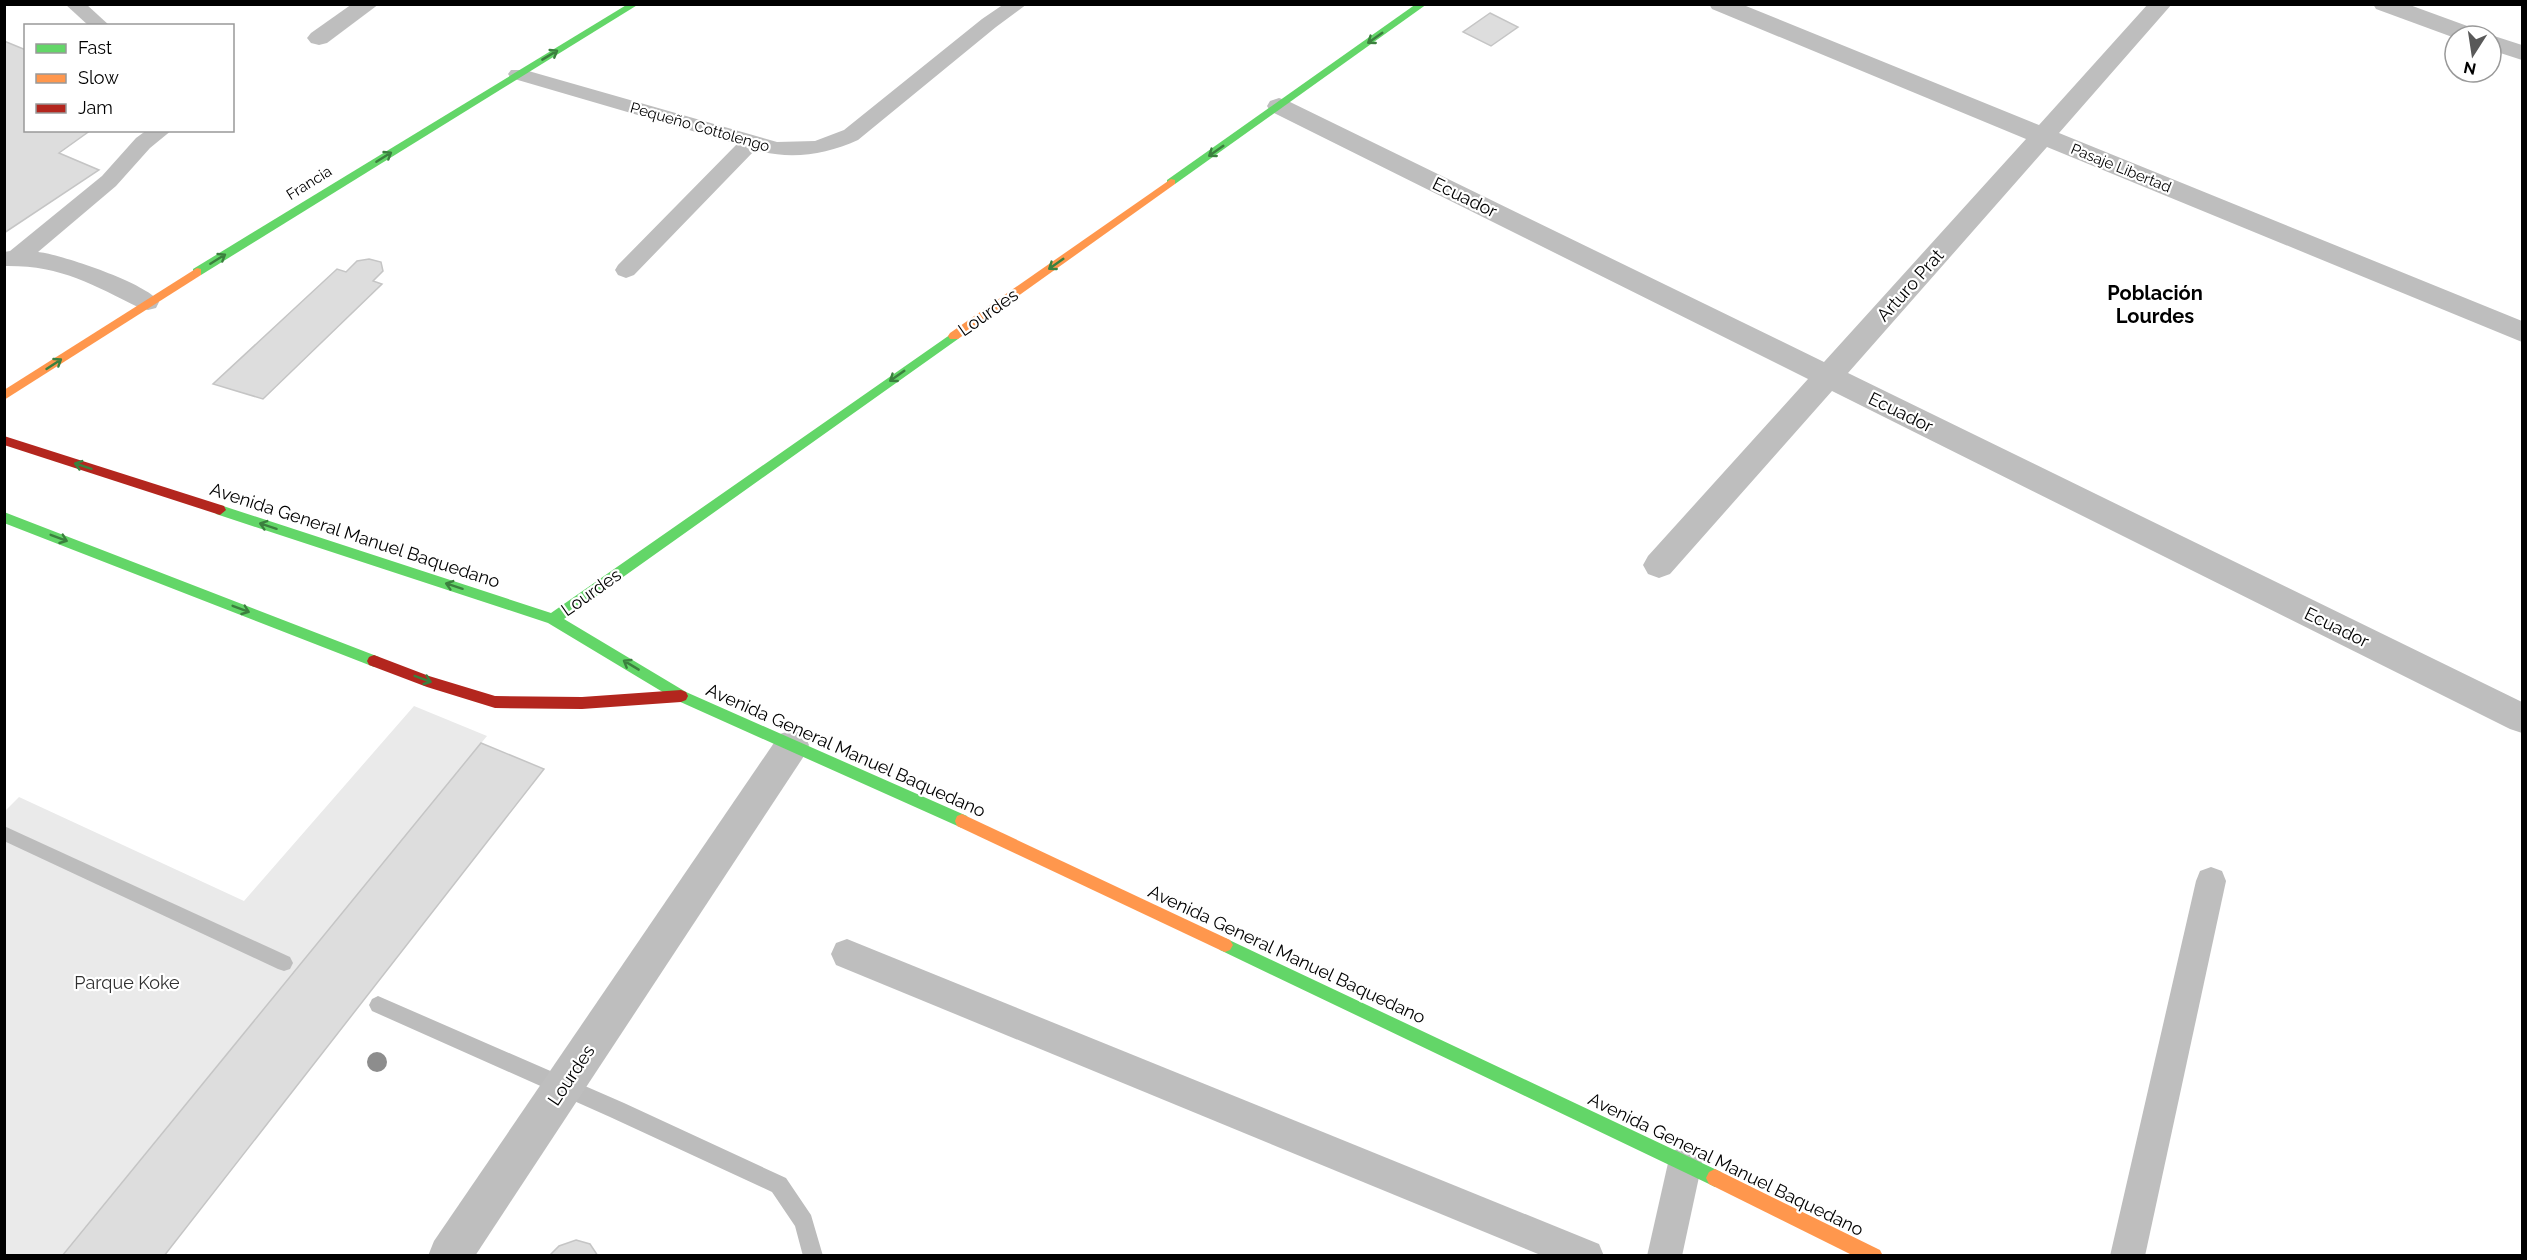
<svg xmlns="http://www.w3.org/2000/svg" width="2527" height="1260" font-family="Raleway,sans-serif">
	<rect width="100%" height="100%" fill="#fff"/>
	<polygon fill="#eaeaea" points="414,706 487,736 62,1255 5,1256 5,811 19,797 244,901"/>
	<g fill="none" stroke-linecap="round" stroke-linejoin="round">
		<g fill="#bcbcbc" fill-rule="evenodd">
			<polygon points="4,826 290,957 293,963 290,969 284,971 278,969 4,841"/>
			<polygon points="378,996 624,1103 786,1178 811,1215 823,1256 803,1256 795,1226 772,1192 610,1117 372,1011 369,1005 372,999"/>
		</g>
	</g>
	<g fill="#ddd" stroke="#c5c5c5" stroke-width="1.5">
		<polygon points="1490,13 1518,27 1491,46 1463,32"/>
		<polygon points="4,41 26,50 26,130 91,130 59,153 99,170 4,233"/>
		<polygon points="369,259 381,262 383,271 373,281 382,284 263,399 213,384 337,269 346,272 357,261"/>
		<polygon points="481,743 544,769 164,1256 62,1256"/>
		<polygon points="576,1240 590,1244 598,1256 549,1256 559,1246"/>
	</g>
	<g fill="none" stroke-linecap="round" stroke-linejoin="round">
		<g fill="#bebebe" fill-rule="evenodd">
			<polygon points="65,4 86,4 110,26 89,26"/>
			<path d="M1004,4H1027L996,27L858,140C825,155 790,160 755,150L634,275L626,278L618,275L615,270L618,265L737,144L511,78L508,74L511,70H525L777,142L815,141L844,130L982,19Z"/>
			<path d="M147,130H172L150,148L116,186L38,252C60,254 149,284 159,302L156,308L148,310L140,308C91,284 61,265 4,266V252L10,251L102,176L136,138Z"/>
			<polygon points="2211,867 2222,871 2226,881 2145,1256 2110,1256 2196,881 2200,871"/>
			<polygon points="847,939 1599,1244 1604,1256 1543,1256 836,965 831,954 836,943"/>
			<polygon points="1685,1146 1697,1151 1702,1163 1682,1256 1647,1256 1668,1163 1673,1151"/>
		</g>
		<g fill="#bebebe" fill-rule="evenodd">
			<polygon points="352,4 379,4 327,43 319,45 311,43 307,38 311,33"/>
			<polygon points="1709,4 1741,4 2039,125 2148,4 2172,4 2059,133 2522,321 2522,342 2047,147 1848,373 2522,702 2522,733 2510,729 1832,391 1670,574 1659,578 1648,574 1643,565 1648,556 1808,379 1270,111 1267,106 1270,101 1279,98 1288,101 1824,362 2026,139 1712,9"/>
			<polygon points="2373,4 2407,4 2481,31 2485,36 2455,38 2376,9"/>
			<polygon points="2491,35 2522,45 2522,60 2491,50 2491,36 2487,36"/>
			<polygon points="792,730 804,734 809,745 804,756 475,1256 428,1256 434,1241 780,734"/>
		</g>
		<g fill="#63d668" fill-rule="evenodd">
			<polygon points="628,4 639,4 201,275 193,275 193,269"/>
			<polygon points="1416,4 1427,4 1175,184 1167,184 1167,180"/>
			<polygon points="954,332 960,336 958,339 564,619 686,692 967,816 969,821 967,826 962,828 676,700 548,623 216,514 214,510 220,505 551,613"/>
			<polygon points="4,512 379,657 381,661 379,665 374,667 369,665 4,523"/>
			<polygon points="1225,938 1721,1172 1724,1178 1721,1184 1715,1187 1709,1184 1220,950 1217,945 1220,940"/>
		</g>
		<g fill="#ff974d" fill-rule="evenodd">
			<polygon points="1171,179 1175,180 1175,184 958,339 950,339 948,336 950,333"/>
			<polygon points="197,268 201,269 201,275 4,400 4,390"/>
			<polygon points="962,814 1230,940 1233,945 1230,950 1225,952 1220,950 957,826 955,821 957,816"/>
			<polygon points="1715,1169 1880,1250 1883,1256 1854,1256 1709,1184 1706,1178 1709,1172"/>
		</g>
		<g fill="#b3261e" fill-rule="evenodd">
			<polygon points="4,436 224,506 226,510 220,515 4,445"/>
			<polygon points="374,655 429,676 495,696 582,697 681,690 686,692 688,696 686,700 681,702 582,709 495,708 427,687 369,665 367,661 369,657"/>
		</g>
	</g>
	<circle fill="#8d8d8d" cx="377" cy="1062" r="10"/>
	<defs><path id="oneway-shaft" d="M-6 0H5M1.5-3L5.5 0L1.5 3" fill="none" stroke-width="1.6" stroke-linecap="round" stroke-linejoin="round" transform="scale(1.5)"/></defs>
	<g stroke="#3b803e">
		<use href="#oneway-shaft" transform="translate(1375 38) rotate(145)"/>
		<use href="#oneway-shaft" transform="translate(550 55) rotate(-31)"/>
		<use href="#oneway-shaft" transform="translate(1216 151) rotate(145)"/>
		<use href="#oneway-shaft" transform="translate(384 157) rotate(-32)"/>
		<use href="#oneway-shaft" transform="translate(218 259) rotate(-32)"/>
		<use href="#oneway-shaft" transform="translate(1056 264) rotate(145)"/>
		<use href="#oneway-shaft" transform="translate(54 364) rotate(-33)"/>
		<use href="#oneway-shaft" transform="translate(897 376) rotate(145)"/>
		<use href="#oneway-shaft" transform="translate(83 466) rotate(-162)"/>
		<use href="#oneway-shaft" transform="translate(268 526) rotate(-162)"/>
		<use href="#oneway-shaft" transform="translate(59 538) rotate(21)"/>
		<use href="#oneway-shaft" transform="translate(454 586) rotate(-162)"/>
		<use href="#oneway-shaft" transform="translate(241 609) rotate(21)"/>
		<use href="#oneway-shaft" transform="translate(631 665) rotate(-149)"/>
		<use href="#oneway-shaft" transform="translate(423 679) rotate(20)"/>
	</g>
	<g text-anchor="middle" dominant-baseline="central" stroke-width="4.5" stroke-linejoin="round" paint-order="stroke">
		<g font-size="15" fill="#000" stroke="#fff">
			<text transform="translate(700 127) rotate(16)">Pequeño Cottolengo</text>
			<text transform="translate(2121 168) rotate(22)">Pasaje Libertad</text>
			<text transform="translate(309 183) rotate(-32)">Francia</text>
		</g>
		<g font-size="18" fill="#000" stroke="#fff">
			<text transform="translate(1465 197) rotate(26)">Ecuador</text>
			<text transform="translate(1910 285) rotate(-48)">Arturo Prat</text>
			<text transform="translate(988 312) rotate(-35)">Lourdes</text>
			<text transform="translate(1901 412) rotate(26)">Ecuador</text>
			<text transform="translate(355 535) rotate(18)">Avenida General Manuel Baquedano</text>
			<text transform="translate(591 592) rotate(-35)">Lourdes</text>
			<text transform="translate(2337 627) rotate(26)">Ecuador</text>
			<text transform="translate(846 750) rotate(24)">Avenida General Manuel Baquedano</text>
			<text transform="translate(1287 954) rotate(25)">Avenida General Manuel Baquedano</text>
			<text transform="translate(571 1075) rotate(-56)">Lourdes</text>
			<text transform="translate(1726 1164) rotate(26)">Avenida General Manuel Baquedano</text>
		</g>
		<g font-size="18" fill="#303030" stroke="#fff">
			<text x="127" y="982">Parque Koke</text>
		</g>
		<g font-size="20" font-weight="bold" fill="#000" stroke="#fff">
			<text x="2155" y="293">Población<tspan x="2155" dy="23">Lourdes</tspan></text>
		</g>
	</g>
	<rect width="2527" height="1260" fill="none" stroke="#000000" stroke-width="12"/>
	<rect x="24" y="24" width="210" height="108" fill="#ffffff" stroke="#999999" stroke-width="1.5"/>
	<rect x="36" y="44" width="30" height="9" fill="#63d668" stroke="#999999" stroke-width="1.5"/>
	<text x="78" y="54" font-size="18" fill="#000000">Fast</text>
	<rect x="36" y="74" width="30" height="9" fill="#ff974d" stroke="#999999" stroke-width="1.5"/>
	<text x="78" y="84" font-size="18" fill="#000000">Slow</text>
	<rect x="36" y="104" width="30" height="9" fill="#b3261e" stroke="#999999" stroke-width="1.5"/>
	<text x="78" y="114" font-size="18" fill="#000000">Jam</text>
	<g transform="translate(2473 54) rotate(192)"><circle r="28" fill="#ffffff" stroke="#999999" stroke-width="1.5"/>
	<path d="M0-4.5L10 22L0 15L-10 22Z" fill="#595959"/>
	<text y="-9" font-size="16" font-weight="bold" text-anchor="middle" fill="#000000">N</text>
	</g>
</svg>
